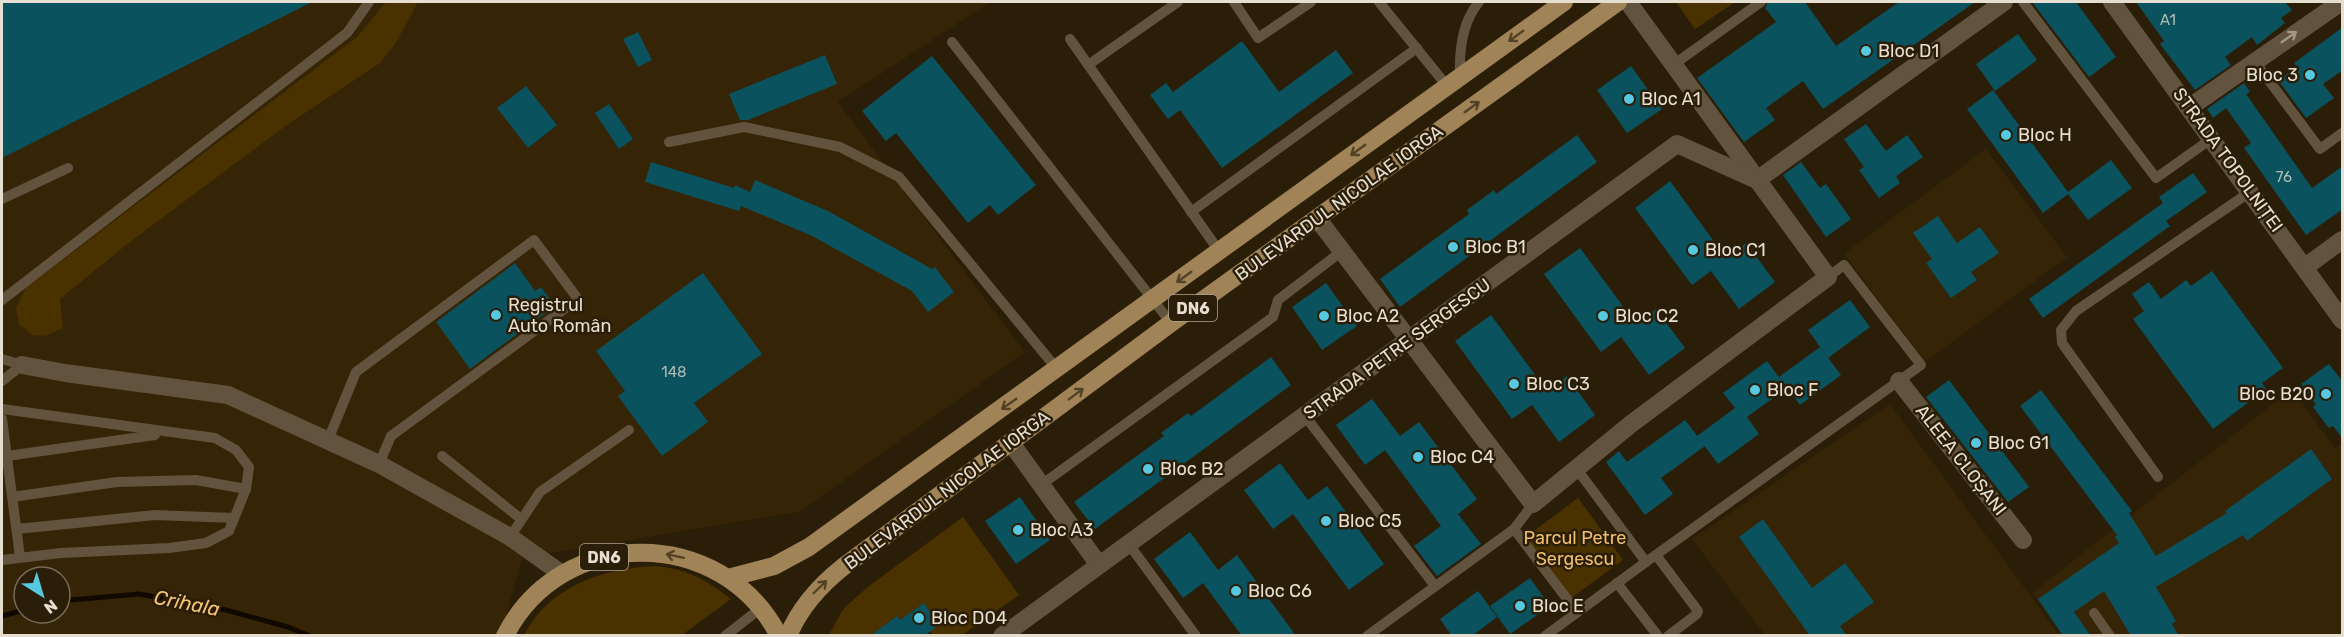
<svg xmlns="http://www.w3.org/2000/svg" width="2344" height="637" font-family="Rubik,sans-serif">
	<rect width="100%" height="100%" fill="#2b1e08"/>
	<g fill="#352405" fill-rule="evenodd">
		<path d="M2,2H990L838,102L1025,352L799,512L522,558L501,635H2ZM24,577H60V613H24Z"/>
		<polygon points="1986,149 2067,257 1925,362 1844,254"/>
		<polygon points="2292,389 2335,448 2342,443 2342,635 2063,635 2032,593"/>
		<polygon points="1890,404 2059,635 1765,635 1692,539"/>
	</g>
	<g fill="#4a3200">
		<polygon points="386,2 418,2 395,44 380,63 284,127 126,245 60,299 63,328 45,336 32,335 19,324 16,308 26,288 357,37"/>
		<polygon points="1676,2 1735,2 1695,29"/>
		<polygon points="1578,498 1623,560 1571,598 1526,537"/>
		<polygon points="963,517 1019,595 962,635 933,635 930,631 939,624 923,604 900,620 897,616 877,631 880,635 828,636 844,608 869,586"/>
		<path d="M656,566C690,570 704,579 731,599L682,635H524C549,586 604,568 656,566Z"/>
	</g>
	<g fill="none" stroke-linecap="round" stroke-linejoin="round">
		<g stroke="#110800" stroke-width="5">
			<polyline points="60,601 139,594 222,609 288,627 310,636"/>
			<polyline points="2,616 24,610"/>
		</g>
	</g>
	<g fill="#0a525e">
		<polygon points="2,2 312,2 2,158"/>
		<polygon points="1768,2 1805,2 1836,46 1899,2 1975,2 1823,109 1803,81 1766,108 1775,120 1744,142 1697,78 1776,22 1765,8"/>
		<polygon points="2032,2 2076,2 2116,57 2089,77"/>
		<polygon points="2136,2 2285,2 2292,10 2281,18 2285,23 2257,45 2252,37 2225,57 2231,65 2195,90 2160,44 2164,41"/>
		<polygon points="2343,27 2343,70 2323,84 2334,98 2306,118 2278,80 2297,67 2294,63"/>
		<polygon points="638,32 652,60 638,67 623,39"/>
		<polygon points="2018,34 2037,60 1995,91 1976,64"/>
		<polygon points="1242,41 1279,92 1336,50 1353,73 1222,168 1180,110 1168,119 1150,95 1166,83 1173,92"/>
		<polygon points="825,55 837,84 748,120 740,120 729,94"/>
		<polygon points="932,56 1036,185 998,215 990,205 968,223 896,133 886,141 862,111"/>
		<polygon points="1631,66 1662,109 1627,133 1597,90"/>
		<polygon points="2244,83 2250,92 2246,94 2312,188 2343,166 2343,209 2306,235 2244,148 2251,143 2226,108 2213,118 2207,109"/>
		<polygon points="526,86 557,125 528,148 497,108"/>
		<polygon points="1993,90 2068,192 2111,160 2132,188 2088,220 2068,194 2043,213 1967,109"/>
		<polygon points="609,104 633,139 619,149 595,113"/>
		<polygon points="1866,124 1886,151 1907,135 1923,157 1896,176 1900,183 1879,198 1859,170 1864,167 1844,139"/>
		<polygon points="1577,135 1597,162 1400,307 1380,279 1469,214 1467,210 1494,190 1496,194"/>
		<polygon points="651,162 734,188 735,185 750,192 755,180 828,211 932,269 935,267 954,292 928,312 912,291 812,236 741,206 739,211 645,182"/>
		<polygon points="1801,162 1820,188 1826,184 1851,219 1826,237 1783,175"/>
		<polygon points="2193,173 2207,192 2166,221 2170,226 2043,318 2029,299 2163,203 2159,197"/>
		<polygon points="1670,181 1726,258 1746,243 1775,282 1739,309 1711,271 1692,285 1635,208"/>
		<polygon points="1938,216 1957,243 1980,227 1999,253 1971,272 1977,280 1951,298 1926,263 1932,259 1913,233"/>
		<polygon points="1580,248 1636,324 1656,309 1685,348 1649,375 1621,337 1601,352 1544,274"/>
		<polygon points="515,263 535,291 541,287 555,306 470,369 436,322"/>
		<polygon points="2212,271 2283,368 2262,383 2266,389 2213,429 2133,319 2144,311 2132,294 2149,282 2161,299 2186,280 2191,286"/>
		<polygon points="703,273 762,354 694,403 708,422 662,456 618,396 625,391 596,351"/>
		<polygon points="1326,283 1357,326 1322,350 1292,307"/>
		<polygon points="1850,300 1870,327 1828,358 1808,330"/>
		<polygon points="1491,315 1547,391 1567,376 1595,415 1559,442 1532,405 1512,419 1455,341"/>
		<polygon points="1820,347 1841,375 1800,405 1779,377"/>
		<polygon points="1271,357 1291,385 1095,529 1074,502 1164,436 1161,433 1188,413 1191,416"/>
		<polygon points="1767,361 1787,388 1747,417 1759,434 1718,464 1697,436 1735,408 1723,393"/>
		<polygon points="2329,364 2343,382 2343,439 2333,426 2329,428 2313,407 2316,404 2301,384"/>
		<polygon points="1949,380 2029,487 2008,502 1926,397"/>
		<polygon points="2041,390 2132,511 2129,513 2156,556 2227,513 2225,511 2311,449 2332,479 2247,541 2243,535 2156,587 2176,621 2172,624 2179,636 2131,636 2104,591 2074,612 2091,636 2063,636 2038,599 2119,543 2115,537 2117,535 2020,406"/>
		<polygon points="1372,399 1400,436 1419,422 1477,499 1458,514 1481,544 1437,576 1414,546 1441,526 1385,450 1365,465 1336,425"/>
		<polygon points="1685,420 1705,446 1661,478 1673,494 1645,515 1606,462 1619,451 1627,462"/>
		<polygon points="1280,463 1308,500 1327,486 1384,564 1349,590 1293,514 1273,529 1244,490"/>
		<polygon points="1020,497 1050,540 1016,564 985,521"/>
		<polygon points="1763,519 1812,588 1845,563 1874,602 1840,626 1847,636 1810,636 1739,537"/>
		<polygon points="1190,532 1218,570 1237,555 1296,636 1242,636 1203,583 1183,598 1154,559"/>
		<polygon points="1530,578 1550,606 1510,634 1490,606"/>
		<polygon points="1478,591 1497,617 1472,636 1452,636 1440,619"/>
		<polygon points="924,603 939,625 924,636 870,636 897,616 900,620"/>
	</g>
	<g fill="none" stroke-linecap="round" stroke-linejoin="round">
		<g stroke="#61533d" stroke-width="10">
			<polyline points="1234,2 1258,38 1311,2"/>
			<polyline points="1379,2 1447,86"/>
			<polyline points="2023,2 2156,178 2211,139"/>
			<polyline points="1070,39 1219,251"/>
			<polyline points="952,42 1171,323"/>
			<polyline points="2255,62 2320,149 2342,133"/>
			<polyline points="1088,65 1178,2"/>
			<polyline points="1673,65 1761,2"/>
			<path d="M1460,76C1459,50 1462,22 1479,2"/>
			<polyline points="669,142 744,127 840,147 899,177 1057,369"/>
			<polyline points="2,199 68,168"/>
			<polyline points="1191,212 1417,48"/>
			<polyline points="2,300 347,33 369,2"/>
			<polyline points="2,359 22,365"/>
			<polyline points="2,381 22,365"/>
			<polyline points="2,409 215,438 236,450 249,467 246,489 229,531 206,543 169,548 61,553 2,560"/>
			<polyline points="1305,416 1435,586"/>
			<polyline points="2,419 20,557"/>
			<polyline points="328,440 356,372 534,240 578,299 391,436 379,464"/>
			<polyline points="7,456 155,435"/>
			<polyline points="442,456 521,519"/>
			<polyline points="1576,468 1646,562 1921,365 1844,265 1828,277"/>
			<polyline points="2158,477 2062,343 2061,330 2076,311 2250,192"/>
			<polyline points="1041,485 1273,317 1278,300 1342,251"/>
			<polyline points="12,497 117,482 196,480 246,489"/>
			<polyline points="17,529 155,515 234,518"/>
			<polyline points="1514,529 1577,612"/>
			<polyline points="510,537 540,492 629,430"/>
			<polyline points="1128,543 1196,636"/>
			<polyline points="1656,555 1698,611 1697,614 1668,636"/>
			<polyline points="1617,583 1658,636"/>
			<polyline points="2094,613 2110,636"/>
			<polyline points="725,636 761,608"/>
			<polyline points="1367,636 1514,529 1533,504"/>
			<polyline points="1545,636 1646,562"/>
		</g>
		<g stroke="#61533d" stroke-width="18">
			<polyline points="2112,2 2342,320"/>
			<polyline points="2190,107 2341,2"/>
			<polyline points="1317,218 1533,504 1631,424 1828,277 1628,2"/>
			<polyline points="2305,267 2342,240"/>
			<polyline points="22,365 65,373 228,395 379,464 510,537 562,574"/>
			<polyline points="1899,381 2023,540"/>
			<polyline points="1011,443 1099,565"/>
			<polyline points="1002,636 1677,144 1757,180 2004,2"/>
		</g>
		<g stroke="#a08457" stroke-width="18">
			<polyline points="728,578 774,566 809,547 1564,2"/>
			<path d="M505,636C561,525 722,525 779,636"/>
			<path d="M788,636C800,607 819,586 843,567L1171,323L1618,2"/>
		</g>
	</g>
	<defs><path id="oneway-shaft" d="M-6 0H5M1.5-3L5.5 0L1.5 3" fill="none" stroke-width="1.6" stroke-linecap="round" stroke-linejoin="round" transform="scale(1.5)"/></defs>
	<g stroke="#544224">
		<use href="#oneway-shaft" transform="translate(1516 36) rotate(144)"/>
		<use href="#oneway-shaft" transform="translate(1472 107) rotate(-36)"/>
		<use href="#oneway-shaft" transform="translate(1358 150) rotate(144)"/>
		<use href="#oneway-shaft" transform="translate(1184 277) rotate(144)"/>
		<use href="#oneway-shaft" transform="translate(1076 394) rotate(-37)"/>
		<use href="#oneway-shaft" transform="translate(1009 404) rotate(145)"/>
		<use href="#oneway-shaft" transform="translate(675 556) rotate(-168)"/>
		<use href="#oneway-shaft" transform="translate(820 587) rotate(-44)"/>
	</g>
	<use stroke="#a49886" href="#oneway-shaft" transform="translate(2289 37) rotate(-35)"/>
	<g fill="#56c9e1" stroke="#2b1e08" stroke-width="2">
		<circle cx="1866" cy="51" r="6"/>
		<circle cx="2310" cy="75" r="6"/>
		<circle cx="1629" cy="99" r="6"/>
		<circle cx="2006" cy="135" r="6"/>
		<circle cx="1453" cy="247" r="6"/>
		<circle cx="1693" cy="250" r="6"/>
		<circle cx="496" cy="315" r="6"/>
		<circle cx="1324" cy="316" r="6"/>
		<circle cx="1603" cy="316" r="6"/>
		<circle cx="1514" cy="384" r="6"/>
		<circle cx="1755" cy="390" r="6"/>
		<circle cx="2326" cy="394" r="6"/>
		<circle cx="1976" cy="443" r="6"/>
		<circle cx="1418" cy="457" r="6"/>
		<circle cx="1148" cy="469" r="6"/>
		<circle cx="1326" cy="521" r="6"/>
		<circle cx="1018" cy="530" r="6"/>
		<circle cx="1236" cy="591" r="6"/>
		<circle cx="1520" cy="606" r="6"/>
		<circle cx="919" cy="618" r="6"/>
	</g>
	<g text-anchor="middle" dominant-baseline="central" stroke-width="5" stroke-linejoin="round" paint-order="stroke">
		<g font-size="15" fill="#afbbb4">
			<text x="2168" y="20">A1</text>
			<text x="2284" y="177">76</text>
			<text x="674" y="372">148</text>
		</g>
		<g fill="#2b1e08" stroke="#aea494" stroke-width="1.5">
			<rect x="1169" y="295" width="48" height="26" rx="4.5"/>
			<rect x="580" y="544" width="48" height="26" rx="4.5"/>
		</g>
		<g font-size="16" font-weight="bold" fill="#e6ded0">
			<text x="1193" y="308">DN6</text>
			<text x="604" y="557">DN6</text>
		</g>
		<g font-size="18" fill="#e6ded0" stroke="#2b1e08" text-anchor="start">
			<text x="1878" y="51">Bloc D1</text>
			<text x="2298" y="75" text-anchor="end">Bloc 3</text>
			<text x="1641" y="99">Bloc A1</text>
			<text x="2018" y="135">Bloc H</text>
			<text x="1465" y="247">Bloc B1</text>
			<text x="1705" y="250">Bloc C1</text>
			<text x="508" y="305">Registrul<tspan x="508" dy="21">Auto Român</tspan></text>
			<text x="1336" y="316">Bloc A2</text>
			<text x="1615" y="316">Bloc C2</text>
			<text x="1526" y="384">Bloc C3</text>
			<text x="1767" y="390">Bloc F</text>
			<text x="2314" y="394" text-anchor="end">Bloc B20</text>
			<text x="1988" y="443">Bloc G1</text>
			<text x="1430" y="457">Bloc C4</text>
			<text x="1160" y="469">Bloc B2</text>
			<text x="1338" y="521">Bloc C5</text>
			<text x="1030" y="530">Bloc A3</text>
			<text x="1248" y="591">Bloc C6</text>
			<text x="1532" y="606">Bloc E</text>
			<text x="931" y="618">Bloc D04</text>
		</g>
		<g font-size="18" fill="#e6ded0" stroke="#2b1e08">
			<text transform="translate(2228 160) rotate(54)">STRADA TOPOLNIȚEI</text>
			<text transform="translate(1339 203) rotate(-36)">BULEVARDUL NICOLAE IORGA</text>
			<text transform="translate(1397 349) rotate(-36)">STRADA PETRE SERGESCU</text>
			<text transform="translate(1961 460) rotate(52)">ALEEA CLOȘANI</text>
			<text transform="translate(947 490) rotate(-37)">BULEVARDUL NICOLAE IORGA</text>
		</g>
		<g font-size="18" fill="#efbf6e" stroke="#2b1e08">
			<text x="1575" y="538">Parcul Petre<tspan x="1575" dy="21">Sergescu</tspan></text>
		</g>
		<g font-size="20" font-style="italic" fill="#f4c372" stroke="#2b1e08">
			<text transform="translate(187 603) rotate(11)">Crihala</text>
		</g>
	</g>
	<rect width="2344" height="637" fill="none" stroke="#e6ded0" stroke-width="6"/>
	<g transform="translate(42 595) rotate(143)"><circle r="28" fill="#2b1e08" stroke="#766b58" stroke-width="1.5"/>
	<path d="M0-4.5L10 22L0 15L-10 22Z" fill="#56c9e1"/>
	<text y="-9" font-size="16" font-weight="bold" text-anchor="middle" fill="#e6ded0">N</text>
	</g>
</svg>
